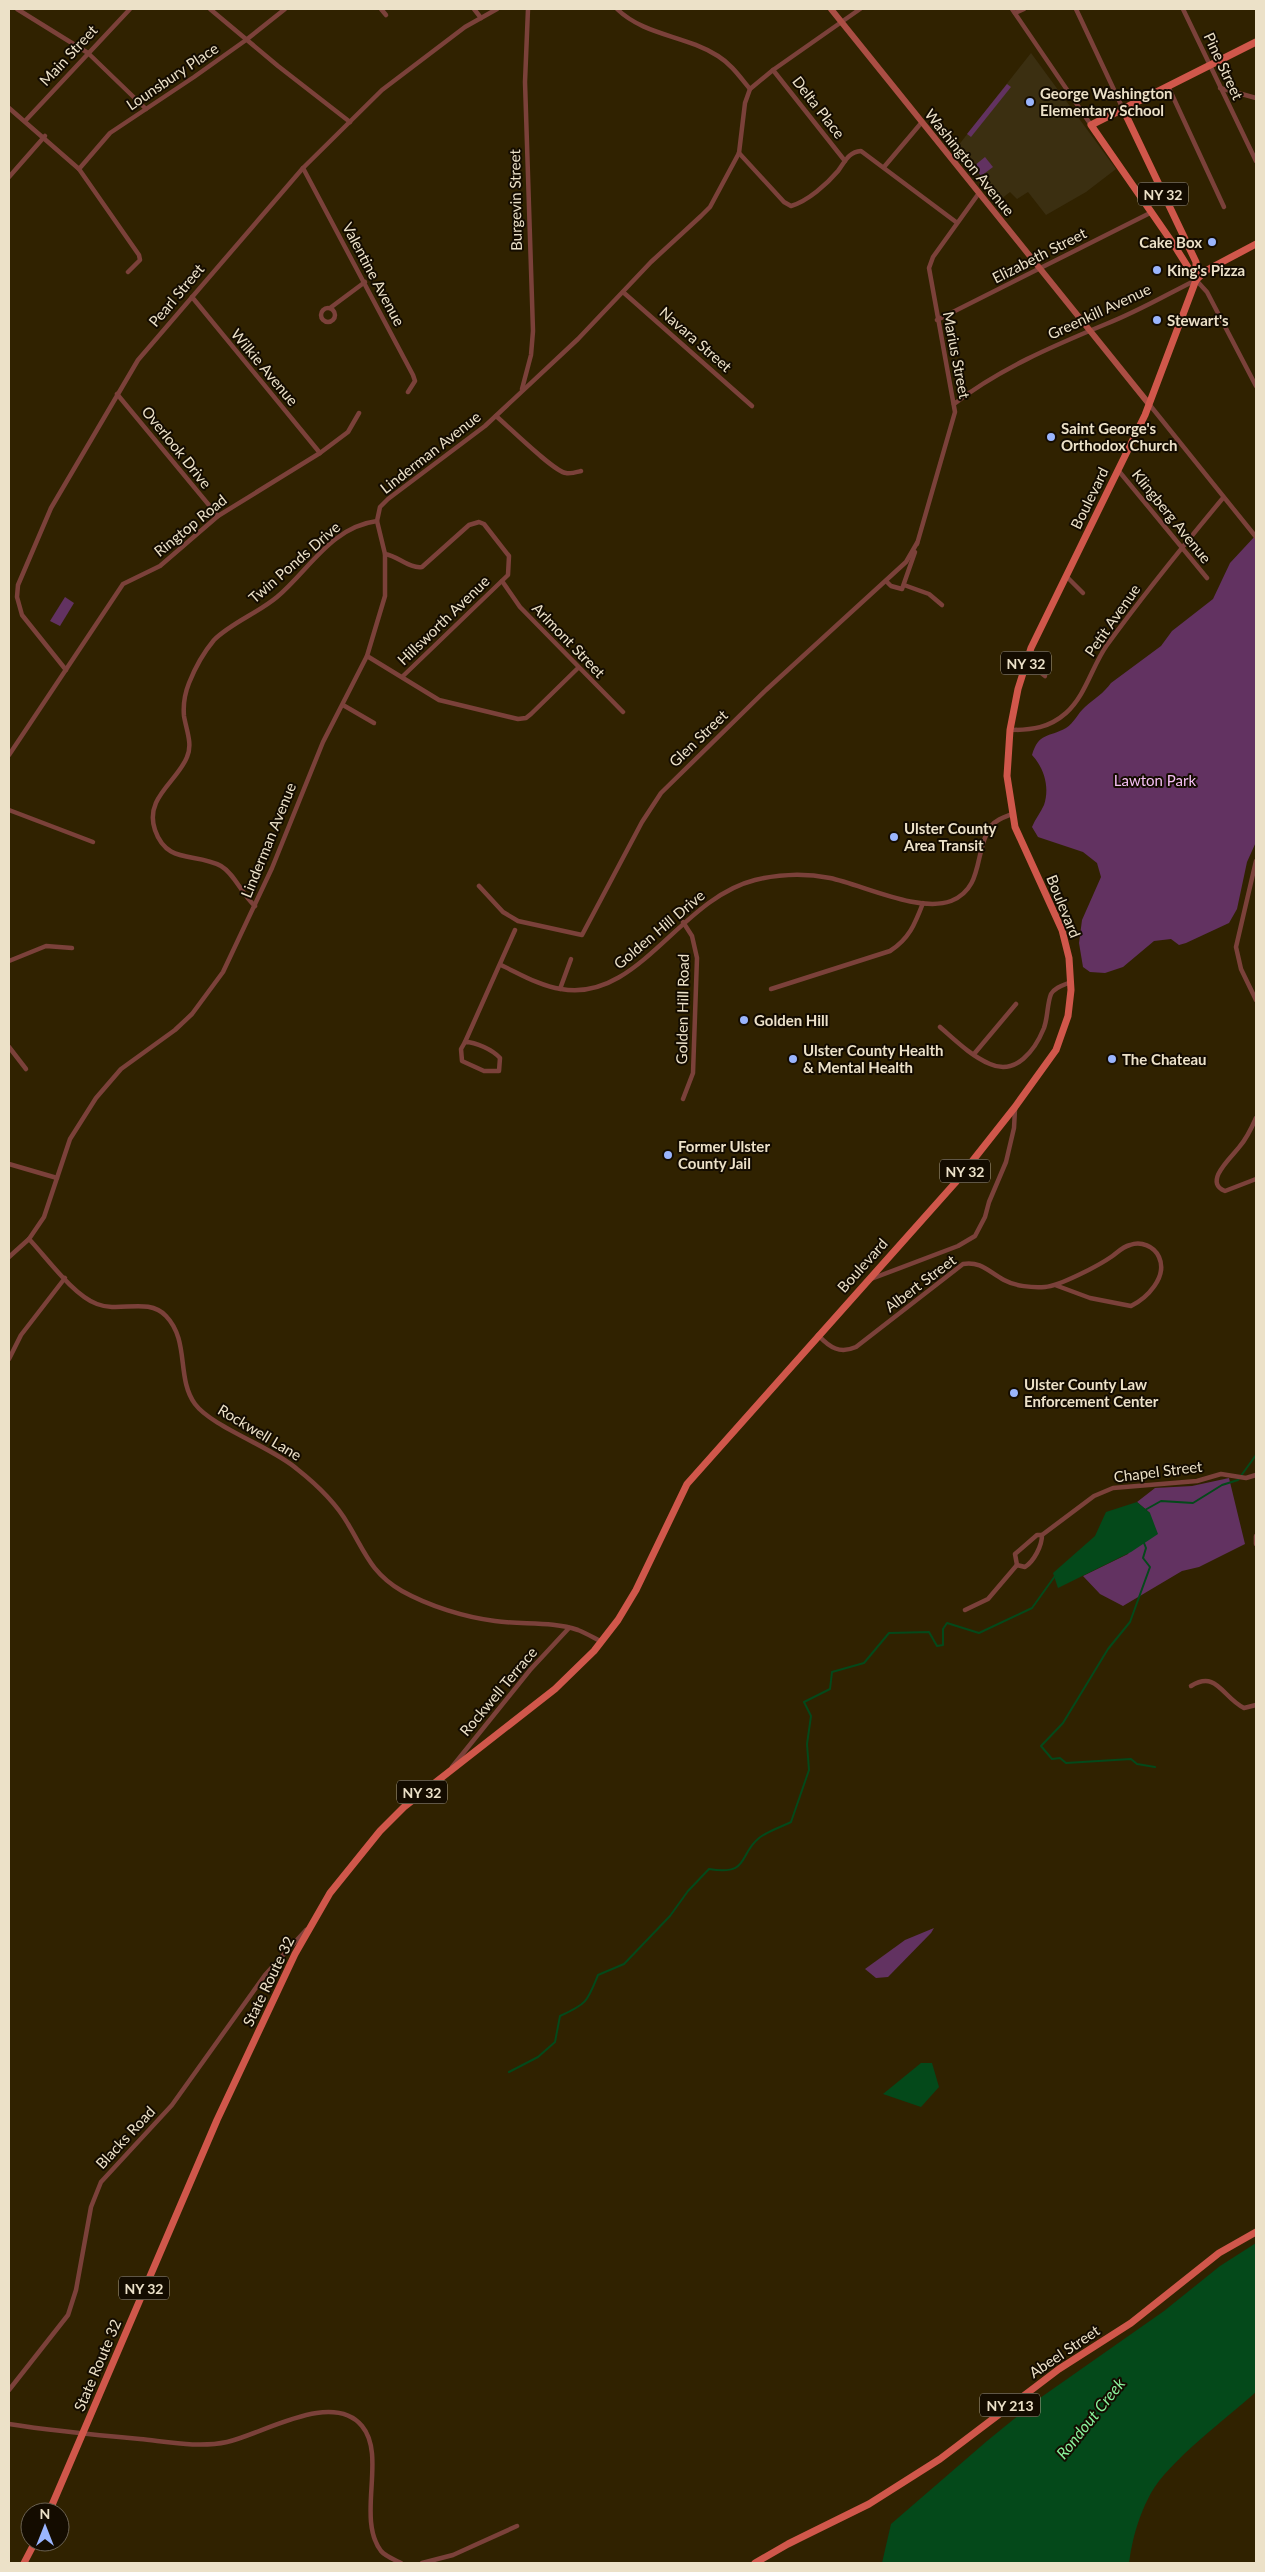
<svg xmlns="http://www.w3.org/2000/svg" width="1265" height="2572" font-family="Lato,sans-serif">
	<rect width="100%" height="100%" fill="#302200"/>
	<polygon fill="#3b2f11" points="1031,53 1116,169 1086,192 1046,215 1028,192 1017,199 1010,192 996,203 954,151"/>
	<g fill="#623261">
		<polygon points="1007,84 1011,87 971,137 967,134"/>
		<polygon points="985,157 993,167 981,176 974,166"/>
		<path d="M1256,535V842L1247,862L1237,909L1229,923L1186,943L1179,945L1171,939L1154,941L1123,967L1105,973L1090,972L1083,967L1079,943L1082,920L1101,877L1097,863L1083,852L1038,837L1032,827C1035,819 1041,812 1044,805C1050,787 1044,768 1032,755C1039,732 1048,738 1066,728C1074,723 1078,713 1085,707C1094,699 1104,693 1111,683L1161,646L1172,631L1213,599L1230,563Z"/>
		<polygon points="65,597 74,603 60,626 50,621"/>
		<polygon points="1229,1478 1245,1544 1199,1567 1182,1571 1123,1606 1100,1594 1083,1576 1128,1554 1150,1513 1137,1502 1155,1488 1192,1486"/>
		<polygon points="934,1928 931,1933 888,1977 876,1978 865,1969 905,1940"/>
	</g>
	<g fill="#04491a">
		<polygon points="1137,1502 1150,1513 1158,1534 1131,1552 1058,1588 1053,1573 1095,1536 1106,1512"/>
		<polygon points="921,2063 932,2063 939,2087 921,2107 883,2094"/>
		<path d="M1256,2243V2392C1227,2418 1169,2461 1151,2493C1139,2515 1132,2539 1129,2563H882L891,2524L987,2441L1040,2398L1164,2311L1220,2266Z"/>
	</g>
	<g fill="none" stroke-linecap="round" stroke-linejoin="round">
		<g stroke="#04491a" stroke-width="2">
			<polyline points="1145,1510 1161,1501 1193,1503 1222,1485 1238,1480 1256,1455"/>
			<polyline points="1144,1543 1146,1548 1143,1558 1150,1567 1130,1622 1108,1649 1063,1723 1041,1746 1052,1759 1060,1758 1066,1763 1131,1759 1137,1764 1155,1767"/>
			<path d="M509,2072L538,2057L555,2042L560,2016C587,2004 587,2002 598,1975L624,1964L670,1916L688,1891L709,1869C750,1876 738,1855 759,1838C768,1831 781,1827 791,1822L809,1770L807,1744L811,1716L804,1702L830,1689L832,1672L864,1663L889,1633L929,1632L937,1646L943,1645V1629L947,1623L979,1633L1032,1608L1055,1576"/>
		</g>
		<g stroke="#7b413a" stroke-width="4.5">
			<polyline points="17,9 88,53 146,109"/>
			<polyline points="210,9 278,66 350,122"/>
			<polyline points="381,9 386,15"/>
			<polyline points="474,9 481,18"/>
			<path d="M617,9C645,36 685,35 718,56C731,64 740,77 750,89"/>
			<polyline points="1012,9 1091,125"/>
			<polyline points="1076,9 1123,109"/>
			<polyline points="1183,9 1256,161"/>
			<polyline points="1015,13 1024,9"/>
			<polyline points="773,70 845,161"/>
			<polyline points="1168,86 1224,207"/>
			<polyline points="1220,88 1256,98"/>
			<polyline points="9,108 79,169 139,255 140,260 128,272"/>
			<polyline points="26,120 130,9"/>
			<path d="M739,153L784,202L791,206C808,201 827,184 838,171C845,162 848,152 861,151L956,222"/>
			<polyline points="884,167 922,122"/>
			<polyline points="303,168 413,375 415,381 408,392"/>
			<polyline points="79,169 110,133 194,77 246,40 285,9"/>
			<polyline points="9,177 45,136"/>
			<polyline points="623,292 752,406"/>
			<polyline points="192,297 320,453"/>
			<circle cx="328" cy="315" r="7"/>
			<polyline points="330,308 365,282"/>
			<polyline points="937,320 1152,212"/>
			<polyline points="522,389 531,355 533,331 525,82 528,9"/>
			<polyline points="117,394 218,516"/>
			<path d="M954,404C999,369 1053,346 1106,324C1137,312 1166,295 1196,280L1207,292L1256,386"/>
			<polyline points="1149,404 1256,537"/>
			<path d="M496,416C508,426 554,472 566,473C570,474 577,472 581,471"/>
			<polyline points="1118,470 1207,578"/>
			<polyline points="917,544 955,412 929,268 933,257 979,193"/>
			<path d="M385,554C398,556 410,569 422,567L469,525L479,522L484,524L509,556L508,575L402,677"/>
			<polyline points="1066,576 1083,593"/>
			<polyline points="502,581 520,607 623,712"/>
			<polyline points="886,581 891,586 902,589 915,552"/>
			<polyline points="904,585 929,594 942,605"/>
			<polyline points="367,656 439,700 518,719 526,718 531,714 578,668"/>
			<polyline points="1026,661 1045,676"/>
			<polyline points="66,670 22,615 17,597 18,585 51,508 138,360 303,168 382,90 465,27 497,9"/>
			<polyline points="343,705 374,723"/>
			<path d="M1010,730C1032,730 1049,728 1066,713C1086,695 1092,666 1107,645C1144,594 1183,546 1223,498"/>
			<polyline points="9,755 123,584 160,566 218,516 320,453 348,432 359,413"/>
			<polyline points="9,810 93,842"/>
			<polyline points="1256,861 1236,947 1241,969 1256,1000"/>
			<polyline points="479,886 503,912 518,921 582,935 642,822 661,793 766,690 906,562 917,543"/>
			<path d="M255,906C242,895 235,874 221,866C195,852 167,865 155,830C144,798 177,782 187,757C193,744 186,729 184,716C183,705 185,693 189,683C195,668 204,652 214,640C231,623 258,613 277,597C309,570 331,527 377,521"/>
			<polyline points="683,922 692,936 697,958 693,1073 683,1099"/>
			<polyline points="9,961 46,946 72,948"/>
			<path d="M501,965C520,974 540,986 561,989C638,1003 679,899 755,880C779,874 805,873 830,878C863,885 919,913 951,901C984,888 974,852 990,827C995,820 1004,817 1012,814"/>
			<polyline points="560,989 571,959"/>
			<path d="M771,989L890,951C909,939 915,924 923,903"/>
			<path d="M940,1027C955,1040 971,1056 990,1064C1016,1076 1035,1050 1044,1028C1048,1017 1047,1004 1051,994C1055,987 1064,985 1071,982"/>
			<polyline points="465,1042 515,930"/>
			<path d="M465,1042C476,1042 493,1050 500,1058L499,1071H484L462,1061L461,1049Z"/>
			<polyline points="9,1047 26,1069"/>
			<polyline points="974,1054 1016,1004"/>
			<path d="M1256,1118C1252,1127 1247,1138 1240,1146C1233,1156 1202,1182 1225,1191L1256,1179"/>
			<polyline points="9,1164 57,1178"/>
			<path d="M29,1239C47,1258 73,1295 97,1304C120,1313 148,1297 166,1316C190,1341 176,1378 195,1404C212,1427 272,1447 297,1469C316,1484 336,1503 348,1524C365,1552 371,1573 402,1591C429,1606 464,1617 495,1621C522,1625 552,1621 578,1630C586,1633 594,1638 602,1642"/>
			<polyline points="9,1257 29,1239 44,1217 70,1139 96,1098 121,1069 175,1030 192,1014 223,972 272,868 323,742 367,656 385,596 385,554 377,521 380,507 388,499 485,426 578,339 651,262 701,216 710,207 739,153 745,103 750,89 773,70 860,9"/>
			<polyline points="871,1279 958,1246 975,1236 985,1217 989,1202 1006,1162 1014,1128 1015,1109"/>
			<path d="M818,1335C830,1348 840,1354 856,1347L963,1264C981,1261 989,1272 1004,1280C1015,1286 1032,1288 1045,1287C1059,1286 1098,1266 1111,1257C1117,1253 1122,1247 1130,1245C1141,1241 1154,1246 1159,1257C1168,1277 1147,1298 1131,1306L1090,1298L1055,1285"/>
			<polyline points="9,1359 21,1335 65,1278"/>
			<polyline points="1256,1536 1256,1544"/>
			<path d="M1017,1565L1025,1567C1034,1561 1042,1546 1042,1535L1094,1496L1113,1488L1197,1481L1221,1474L1246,1478L1256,1475"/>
			<polyline points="1017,1565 1015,1554 1037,1535 1042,1535"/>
			<polyline points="965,1610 988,1599 1017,1565"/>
			<path d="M1191,1686C1217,1670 1222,1697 1244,1708L1256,1705"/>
			<polyline points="452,1767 530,1670 569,1628"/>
			<polyline points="9,2390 68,2315 76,2290 91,2207 101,2182 172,2105 265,1975 306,1930"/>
			<path d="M9,2424C53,2431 96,2435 140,2439C169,2442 199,2448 227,2442C263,2434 332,2390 362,2426C387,2456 356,2518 381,2551C385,2556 395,2560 401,2563"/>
			<polyline points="422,2563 453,2555 517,2526"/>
		</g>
		<polyline stroke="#ab4e44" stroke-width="6" points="831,9 1149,404"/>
		<g stroke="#d0574b" stroke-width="7">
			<polyline points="1196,280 1174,245 1091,125 1256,42"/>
			<polyline points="1196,280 1207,270 1256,244"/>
			<polyline points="49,2512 217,2120 295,1954 330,1893 380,1831 404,1807 555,1689 594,1651 618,1620 636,1590 687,1484 955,1183 1015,1107 1056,1050 1068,1016 1071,990 1069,958 1062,930 1015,827 1007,776 1010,730 1018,689 1031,648 1145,415 1196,280 1196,262 1123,109"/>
			<polyline points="24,2563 35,2542"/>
			<polyline points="755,2563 788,2544 869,2504 940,2459 1059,2369 1131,2323 1219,2253 1256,2232"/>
		</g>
	</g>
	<g fill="#9ab5fd" stroke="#140c00" stroke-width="2">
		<circle cx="1030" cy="102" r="5"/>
		<circle cx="1212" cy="242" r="5"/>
		<circle cx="1157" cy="270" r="5"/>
		<circle cx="1157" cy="320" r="5"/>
		<circle cx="1051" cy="437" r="5"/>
		<circle cx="894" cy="837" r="5"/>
		<circle cx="744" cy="1020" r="5"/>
		<circle cx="793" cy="1059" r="5"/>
		<circle cx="1112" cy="1059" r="5"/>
		<circle cx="668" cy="1155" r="5"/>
		<circle cx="1014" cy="1393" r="5"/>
	</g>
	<g text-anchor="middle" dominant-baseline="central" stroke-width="4" stroke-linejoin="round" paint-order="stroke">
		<g fill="#140c00" stroke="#aba18c" stroke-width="1">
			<rect x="1138" y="182.5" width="50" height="23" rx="4"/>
			<rect x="1001" y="651.5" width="50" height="23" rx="4"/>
			<rect x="940" y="1159.5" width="50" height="23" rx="4"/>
			<rect x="397" y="1780.5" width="50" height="23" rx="4"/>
			<rect x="119" y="2276.5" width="50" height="23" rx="4"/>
			<rect x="980" y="2393.5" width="60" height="23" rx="4"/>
		</g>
		<g font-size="14" font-weight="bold" fill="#ece1c8">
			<text x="1163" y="194">NY 32</text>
			<text x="1026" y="663">NY 32</text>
			<text x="965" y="1171">NY 32</text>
			<text x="422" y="1792">NY 32</text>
			<text x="144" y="2288">NY 32</text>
			<text x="1010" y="2405">NY 213</text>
		</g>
		<g font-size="15" fill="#ece1c8" stroke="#140c00">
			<text transform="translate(68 55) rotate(-47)">Main Street</text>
			<text transform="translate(1224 66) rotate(65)">Pine Street</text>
			<text transform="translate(172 76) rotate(-34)">Lounsbury Place</text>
			<text transform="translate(819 107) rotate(52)">Delta Place</text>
			<text transform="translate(970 162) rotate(51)">Washington Avenue</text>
			<text transform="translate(515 200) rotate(-91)">Burgevin Street</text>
			<text transform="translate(1039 255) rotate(-27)">Elizabeth Street</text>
			<text transform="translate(374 274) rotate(62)">Valentine Avenue</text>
			<text transform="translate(176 295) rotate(-50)">Pearl Street</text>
			<text transform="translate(1099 311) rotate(-25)">Greenkill Avenue</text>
			<text transform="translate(696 339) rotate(41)">Navara Street</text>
			<text transform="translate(957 355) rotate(79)">Marius Street</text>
			<text transform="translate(265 367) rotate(50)">Wilkie Avenue</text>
			<text transform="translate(177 447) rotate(51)">Overlook Drive</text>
			<text transform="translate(430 452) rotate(-38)">Linderman Avenue</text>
			<text transform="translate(1089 498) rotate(-64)">Boulevard</text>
			<text transform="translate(1172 516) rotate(51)">Klingberg Avenue</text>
			<text transform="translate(190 525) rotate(-39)">Ringtop Road</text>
			<text transform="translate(294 562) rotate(-41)">Twin Ponds Drive</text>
			<text transform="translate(443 620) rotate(-44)">Hillsworth Avenue</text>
			<text transform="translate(1112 620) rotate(-55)">Petit Avenue</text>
			<text transform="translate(569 640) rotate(46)">Arlmont Street</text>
			<text transform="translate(698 738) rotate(-44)">Glen Street</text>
			<text transform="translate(268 840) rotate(-68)">Linderman Avenue</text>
			<text transform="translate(1064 906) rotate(68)">Boulevard</text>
			<text transform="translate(659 929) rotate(-40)">Golden Hill Drive</text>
			<text transform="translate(682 1009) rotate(-89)">Golden Hill Road</text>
			<text transform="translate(862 1265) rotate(-48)">Boulevard</text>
			<text transform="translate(920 1283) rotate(-37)">Albert Street</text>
			<text transform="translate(260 1432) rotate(31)">Rockwell Lane</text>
			<text transform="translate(1158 1471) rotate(-7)">Chapel Street</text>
			<text transform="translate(498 1691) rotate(-50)">Rockwell Terrace</text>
			<text transform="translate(268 1981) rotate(-64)">State Route 32</text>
			<text transform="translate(125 2137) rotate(-47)">Blacks Road</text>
			<text transform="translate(1064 2351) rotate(-34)">Abeel Street</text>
			<text transform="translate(97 2365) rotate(-67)">State Route 32</text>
		</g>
		<g font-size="15" font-weight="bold" fill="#ece1c8" stroke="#140c00" text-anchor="start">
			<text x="1040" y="93">George Washington<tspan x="1040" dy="17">Elementary School</tspan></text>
			<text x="1202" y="242" text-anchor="end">Cake Box</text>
			<text x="1167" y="270">King's Pizza</text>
			<text x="1167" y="320">Stewart's</text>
			<text x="1061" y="428">Saint George's<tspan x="1061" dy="17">Orthodox Church</tspan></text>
			<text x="904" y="828">Ulster County<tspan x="904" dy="17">Area Transit</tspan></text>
			<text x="754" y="1020">Golden Hill</text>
			<text x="803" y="1050">Ulster County Health<tspan x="803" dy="17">&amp; Mental Health</tspan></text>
			<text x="1122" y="1059">The Chateau</text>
			<text x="678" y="1146">Former Ulster<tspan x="678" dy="17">County Jail</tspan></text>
			<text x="1024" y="1384">Ulster County Law<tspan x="1024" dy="17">Enforcement Center</tspan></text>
		</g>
		<g font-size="15" fill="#f5bff3" stroke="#140c00">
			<text x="1155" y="780">Lawton Park</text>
		</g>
		<g font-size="16" font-style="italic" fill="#8af29c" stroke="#140c00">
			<text transform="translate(1090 2418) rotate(-51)">Rondout Creek</text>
		</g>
	</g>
	<rect width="1265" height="2572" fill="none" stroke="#ece1c8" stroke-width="20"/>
	<g transform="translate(45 2527)"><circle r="24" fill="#140c00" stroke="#6a6150"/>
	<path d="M0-4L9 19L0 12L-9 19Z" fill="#9ab5fd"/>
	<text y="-8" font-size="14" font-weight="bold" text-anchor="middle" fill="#ece1c8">N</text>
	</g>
</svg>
